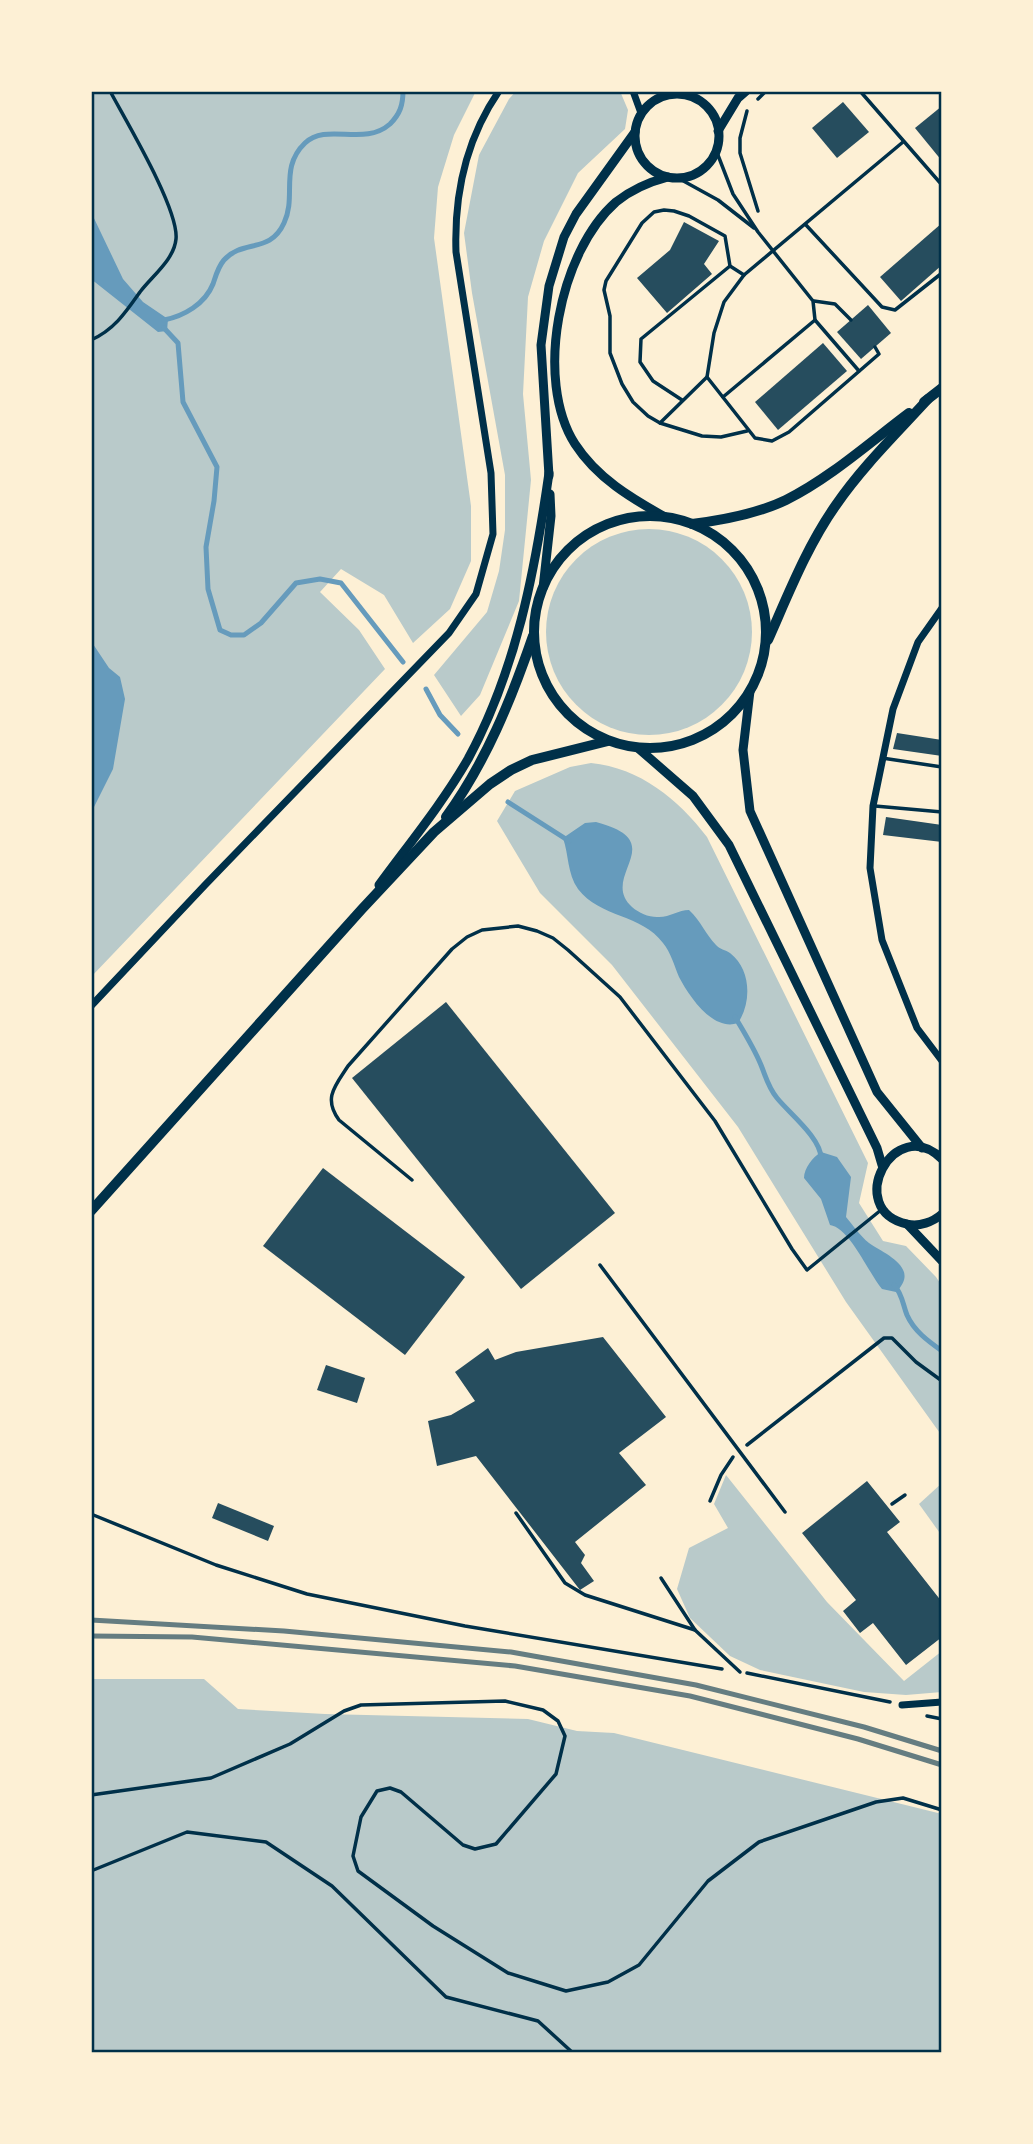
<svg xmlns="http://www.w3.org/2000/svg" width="1033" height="2144" font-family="'Archivo Narrow',sans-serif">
	<rect width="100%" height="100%" fill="#fdf0d5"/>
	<g fill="#b9caca">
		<polygon points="91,91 476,91 454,135 438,187 434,238 471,506 471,561 450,609 413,643 384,595 341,569 320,592 359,630 385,669 91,977 91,813 94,809 91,802"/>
		<polygon points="516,91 620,91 628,110 625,129 578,173 544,241 528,297 523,394 531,480 519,601 480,695 461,716 434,675 487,612 499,571 505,530 505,475 472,293 464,233 479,155 509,99"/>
		<circle cx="649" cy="632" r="103"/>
		<path d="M591,763C640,768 678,799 707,837L868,1163L859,1203L883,1241L906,1246L936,1277L942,1286V1436L846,1302L738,1127L612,965L540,893L497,821L515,791L570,767Z"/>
		<polygon points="726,1475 827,1602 904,1681 942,1651 942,1692 906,1695 864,1692 760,1670 730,1656 690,1618 677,1589 689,1548 728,1528 714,1504"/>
		<polygon points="942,1483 942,1536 919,1504"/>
		<polygon points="91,1679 204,1679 238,1709 325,1714 528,1719 577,1731 614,1733 942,1814 942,2053 91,2053"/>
	</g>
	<g fill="#669bbc">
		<polygon points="91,212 123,279 143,302 168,319 167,331 158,332 91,279"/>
		<polygon points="91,641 109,668 120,677 125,699 113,769 91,813"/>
		<path d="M596,822C673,842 598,876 632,907C639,913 648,917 657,917C669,918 678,910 689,910C701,921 706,935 716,945C719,949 726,950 730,953C751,969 752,1002 738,1023C713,1032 689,996 679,977C674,965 671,953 663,943C642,914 600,918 578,889C567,873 569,855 563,838L585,823Z"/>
		<path d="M821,1152L837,1157L851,1177L846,1217C853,1225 860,1236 869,1243C885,1254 921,1268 896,1292L882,1289C869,1274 850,1228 830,1225L821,1199L804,1178C804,1168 813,1157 821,1152Z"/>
	</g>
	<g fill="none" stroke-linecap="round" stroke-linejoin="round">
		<g stroke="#669bbc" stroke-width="5">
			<path d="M164,320C184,316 205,304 213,284C216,275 218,267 224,260C243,239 270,254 284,223C297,196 279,168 305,143C327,122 364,147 390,124C400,114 403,105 403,91"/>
			<polyline points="164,328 178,343 183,402 217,467 214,501 206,547 208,589 220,630 231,635 244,635 261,623 296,583 320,579 341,583 403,662"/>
			<polyline points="426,689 440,715 458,734"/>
			<polyline points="508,802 569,841"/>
			<path d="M735,1017C744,1032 754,1048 761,1065C766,1077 768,1087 777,1098C789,1113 821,1138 821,1158"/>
			<path d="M894,1285C902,1293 903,1305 907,1315C914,1331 928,1341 942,1351"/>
		</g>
	</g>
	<g fill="#264d5e">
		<polygon points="843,102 869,132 837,158 812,128"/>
		<polygon points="942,106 942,161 915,128"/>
		<polygon points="684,222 719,241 704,264 712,274 667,313 637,278 670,250"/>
		<polygon points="942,223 942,265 901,301 880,277"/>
		<polygon points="868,305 891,333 861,359 837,332"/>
		<polygon points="823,343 847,371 778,430 755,402"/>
		<polygon points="897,733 942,740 942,756 893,749"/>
		<polygon points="886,817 942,825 942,842 883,835"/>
		<polygon points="446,1002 615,1213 521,1289 352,1078"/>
		<polygon points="323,1168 465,1277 405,1355 263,1246"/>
		<polygon points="603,1337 666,1417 619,1453 646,1485 575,1542 585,1555 581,1563 594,1581 580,1590 476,1456 437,1466 428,1421 451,1415 475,1401 455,1372 488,1348 495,1360 516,1352"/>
		<polygon points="326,1365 365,1378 357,1403 317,1390"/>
		<polygon points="867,1481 900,1522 887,1532 942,1602 942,1637 906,1665 873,1623 860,1633 843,1611 856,1600 802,1533"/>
		<polygon points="218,1503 274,1526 268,1541 212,1518"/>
	</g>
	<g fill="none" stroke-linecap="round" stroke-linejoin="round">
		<g stroke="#003049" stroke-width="3.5">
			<polyline points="758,99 766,91"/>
			<polyline points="747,111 740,138 740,153 758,211"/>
			<path d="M91,340C114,330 126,312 140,292C152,276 174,260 176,239C179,209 126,121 110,91"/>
			<polyline points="747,1445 884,1338 892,1338 916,1362 942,1381"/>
			<polyline points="710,1501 721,1475 733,1457"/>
			<polyline points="892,1504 905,1495"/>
			<polyline points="91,1514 216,1565 307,1594 465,1626 722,1669"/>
			<polyline points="747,1673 890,1702"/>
			<polyline points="927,1716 942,1719"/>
			<polyline points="91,1795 211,1778 290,1744 344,1711 361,1705 505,1701 543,1710 558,1721 565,1736 556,1774 496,1844 475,1849 463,1845 401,1792 390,1788 377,1791 361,1817 353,1856 358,1871 433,1926 508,1973 566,1991 608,1982 639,1965 708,1881 759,1842 876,1802 903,1798 942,1810"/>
			<polyline points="91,1871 187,1832 266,1842 332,1886 446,1997 538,2021 573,2053"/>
		</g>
		<g stroke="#003049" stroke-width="3.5">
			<polyline points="860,91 942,185"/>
			<polyline points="716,150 733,194 758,232 813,301 815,320 859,371"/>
			<polyline points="678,178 718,200 754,228"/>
			<polyline points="806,225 882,307 895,310 942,273"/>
			<polyline points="744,275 730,266 725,236 689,216 674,211 664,210 654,212 642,223 606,281 604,290 610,316 610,353 622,384 633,402 648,416 660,423 702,436 721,437 747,431"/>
			<polyline points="814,301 835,304 851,320"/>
			<polyline points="875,347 879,354 789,432 772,441 755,438 707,377 714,333 724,302 744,275 903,142"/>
			<polyline points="723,397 815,320"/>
			<polyline points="682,400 653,381 640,362 641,339 730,266"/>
			<polyline points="660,423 707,377"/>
			<polyline points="882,758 942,767"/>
			<polyline points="875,806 942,812"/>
			<path d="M412,1180L339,1120C323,1098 335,1086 348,1066L452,949L467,937L482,930L518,926L537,931L553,938L568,950L620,997L715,1121L792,1249L807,1270L881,1210"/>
			<polyline points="600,1265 785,1512"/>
			<polyline points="516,1513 565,1583 585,1595 695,1630"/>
			<polyline points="661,1578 695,1630 740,1672"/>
		</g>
		<g stroke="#003049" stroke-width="7">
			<polyline points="633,91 641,113"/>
			<polyline points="676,91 678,93"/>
			<polyline points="942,608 918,642 893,709 873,806 870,868 882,940 917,1028 942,1061"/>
			<path d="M91,1006L205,885L449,633L476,594L493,534L491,473L456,252C454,194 466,139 499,91"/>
			<polyline points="902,1705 942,1702"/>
		</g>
		<g stroke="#003049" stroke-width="9">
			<circle cx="677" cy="136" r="42"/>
			<polyline points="718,131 738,98 746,91"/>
			<polyline points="549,476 541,345 549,286 564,237 576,214 635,132"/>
			<path d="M665,517C631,498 597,478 575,444C534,380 559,252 616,202C632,189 649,182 668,177"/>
			<polyline points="543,588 551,516 550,494"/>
			<polyline points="750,691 743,750 750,811 877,1092 922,1148"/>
			<polyline points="638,748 693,796 729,845 877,1148 882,1165"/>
			<path d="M379,885C409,844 442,804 468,759C516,671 535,571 549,473"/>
			<path d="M942,1159C894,1112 843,1210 907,1224C919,1227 933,1222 942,1214"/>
			<polyline points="908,1225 942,1261"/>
		</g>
		<g stroke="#003049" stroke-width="10">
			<polyline points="924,402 942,388"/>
			<circle cx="650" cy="632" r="116"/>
			<path d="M692,524C724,520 757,514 786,500C830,478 869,443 909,413"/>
			<path d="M768,640C788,595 807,546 836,505C862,467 897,433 928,399"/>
			<path d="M446,817C486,762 511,700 533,636"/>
			<polyline points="91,1211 362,909 434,832 490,784 511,770 532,760 608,741"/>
		</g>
		<g stroke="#657d81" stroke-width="5">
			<polyline points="91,1620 284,1631 511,1652 696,1685 864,1727 942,1751"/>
			<polyline points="91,1636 192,1637 515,1666 690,1696 858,1739 942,1765"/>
		</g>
	</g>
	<rect width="1033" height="2144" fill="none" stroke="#fdf0d5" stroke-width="186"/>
	<rect x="93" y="93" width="847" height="1958" fill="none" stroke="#003049" stroke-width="2.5"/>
</svg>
